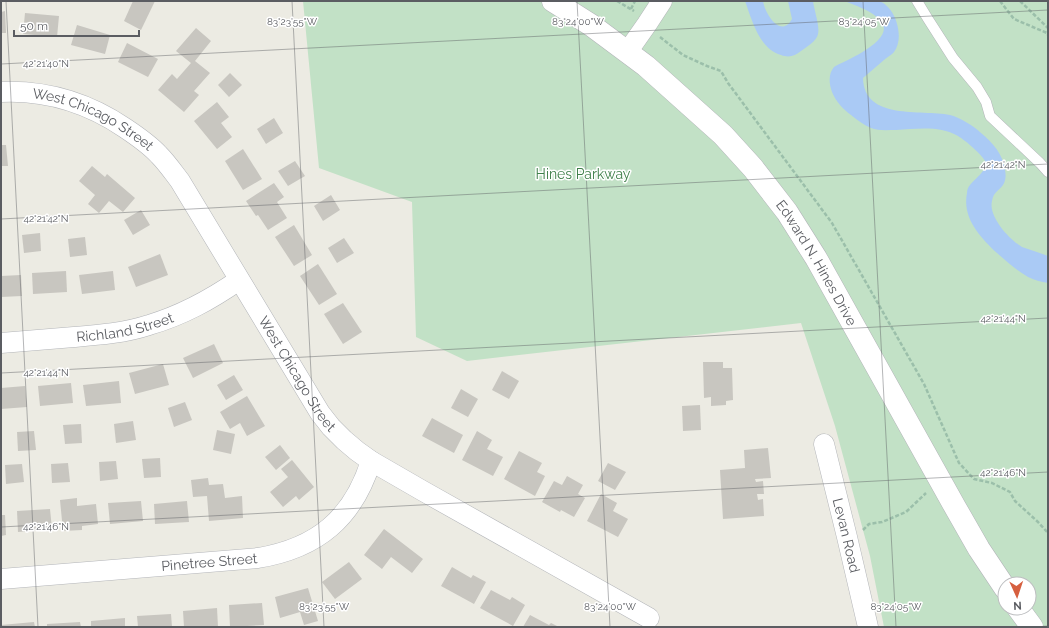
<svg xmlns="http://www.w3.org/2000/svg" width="1049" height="628" font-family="Raleway,sans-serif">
	<rect width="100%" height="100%" fill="#ecebe3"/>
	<path fill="#c2e1c6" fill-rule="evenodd" d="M303,1H1048V627H884L870,556L835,426L801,323L467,361L416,337L412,202L319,168ZM1005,584H1029V608H1005Z"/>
	<g fill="#aacaf5">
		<path d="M745,1H763C765,14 781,39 792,19L788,1H813C814,10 820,26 818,34C817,41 806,47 801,51C795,56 789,58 781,55C759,49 752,20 745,1Z"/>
		<path d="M845,1C852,1 874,0 879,1C896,7 905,38 894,52C892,55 887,57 884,60C877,66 870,72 863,78C864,121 921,109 950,115C959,117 974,126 981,133C993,143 1003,154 1005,170C1006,175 1006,180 1003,185C998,192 994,191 992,201C988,217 1010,240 1022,247C1031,250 1040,253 1048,256V283C1041,282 1034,280 1028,277C1016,270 1007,262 997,253C980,237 962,218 967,193C967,190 968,187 970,185C974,180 987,170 986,163C984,156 965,140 958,136C939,125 916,129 896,130C888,130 878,131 871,128C864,125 857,120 851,115C843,109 836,102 832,92C829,84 828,74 834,67C845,61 894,41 882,23C876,12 856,6 845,1Z"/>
	</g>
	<g fill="#c8c6c0">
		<polygon points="133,1 155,1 141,30 124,21"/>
		<polygon points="5,11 6,33 1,33 1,12"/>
		<polygon points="25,13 59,16 57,37 23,34"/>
		<polygon points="77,25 110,35 105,54 71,45"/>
		<polygon points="196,28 211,41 195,61 210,73 194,91 199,95 184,112 158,90 172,74 177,79 191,63 176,51"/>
		<polygon points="127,43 158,59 148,77 118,62"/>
		<polygon points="230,73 242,85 229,97 218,85"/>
		<polygon points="217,102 229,117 221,123 232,137 217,149 194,121"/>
		<polygon points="274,118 283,133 266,144 257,129"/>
		<polygon points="1,145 6,145 8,166 1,166"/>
		<polygon points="243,149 262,179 243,190 225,161"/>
		<polygon points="295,161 305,176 288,186 278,171"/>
		<polygon points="92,166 105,177 107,174 135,198 123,212 109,201 99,213 88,204 95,195 79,181"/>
		<polygon points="274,183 284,197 277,202 287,218 268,230 258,215 256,216 246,201"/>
		<polygon points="331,195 340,210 323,221 314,206"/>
		<polygon points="141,210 150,225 133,235 124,220"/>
		<polygon points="294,225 312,255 294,266 275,237"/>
		<polygon points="40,233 41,251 24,253 22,235"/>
		<polygon points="85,237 87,255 70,257 68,239"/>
		<polygon points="344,238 354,253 337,263 328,248"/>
		<polygon points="160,254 168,275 136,287 128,267"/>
		<polygon points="318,264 337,294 319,305 300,276"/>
		<polygon points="66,271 67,292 33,294 32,273"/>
		<polygon points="113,271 115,290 82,294 79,275"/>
		<polygon points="21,275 22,296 1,297 1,276"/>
		<polygon points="343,303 362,332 343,344 324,314"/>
		<polygon points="214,344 223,363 193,378 183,358"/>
		<polygon points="703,362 723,362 723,368 732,368 733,400 726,401 726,405 711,406 711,397 704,398"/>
		<polygon points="163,364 169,385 135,394 129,373"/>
		<polygon points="502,371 519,381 509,399 492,390"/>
		<polygon points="234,375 243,390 226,400 217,385"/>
		<polygon points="119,381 121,403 86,406 83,385"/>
		<polygon points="71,383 73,403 40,406 38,386"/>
		<polygon points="25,386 27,407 1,409 1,388"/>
		<polygon points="461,389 478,399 468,417 451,408"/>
		<polygon points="247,396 265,426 247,436 240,423 230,429 220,412"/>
		<polygon points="185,402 192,420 174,427 168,408"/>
		<polygon points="700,405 701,430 683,431 682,406"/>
		<polygon points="432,418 463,435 454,453 422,436"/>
		<polygon points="133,421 136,440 116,443 114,424"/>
		<polygon points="81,424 82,443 65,444 63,425"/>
		<polygon points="217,430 235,434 231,454 213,450"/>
		<polygon points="34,431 36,450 18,451 17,432"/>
		<polygon points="477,431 492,440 487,449 503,457 493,476 462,460"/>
		<polygon points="280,445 290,458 276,470 265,457"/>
		<polygon points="768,448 771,478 755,479 756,482 763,481 764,494 757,494 758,500 763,499 764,516 723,519 720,470 745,468 744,450"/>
		<polygon points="519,451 542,463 537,472 545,476 535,496 504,479"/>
		<polygon points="160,458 161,477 144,478 142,459"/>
		<polygon points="292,460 314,487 299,500 296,496 283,507 270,492 288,477 281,469"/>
		<polygon points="116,461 118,479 100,481 99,462"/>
		<polygon points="68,463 70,482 52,483 51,464"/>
		<polygon points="608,463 626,472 615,490 598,481"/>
		<polygon points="22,464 24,482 6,484 5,465"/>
		<polygon points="567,476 583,485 578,494 585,498 574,517 561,510 560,512 542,502 554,481 562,485"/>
		<polygon points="208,478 209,485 223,484 225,498 242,496 243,518 209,521 207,496 193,497 191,480"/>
		<polygon points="601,494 617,503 613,511 628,519 618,537 587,521"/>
		<polygon points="77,498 77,506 96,504 98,524 82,526 82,530 63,531 60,500"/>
		<polygon points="141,501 143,521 110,524 108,503"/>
		<polygon points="187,501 189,522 155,524 154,504"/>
		<polygon points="50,509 52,529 18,532 17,511"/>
		<polygon points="1,515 5,515 6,535 1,536"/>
		<polygon points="384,529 423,559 412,573 391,557 382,569 364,555"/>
		<polygon points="349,562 362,579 335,599 322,582"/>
		<polygon points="452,567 471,578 473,575 486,582 474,604 441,586"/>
		<polygon points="308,588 318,621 304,625 300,612 280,618 275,597"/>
		<polygon points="491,590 510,600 512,597 525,605 513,626 480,608"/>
		<polygon points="262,603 264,625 230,627 229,605"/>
		<polygon points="217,608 218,627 184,627 183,611"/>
		<polygon points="171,614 172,627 138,627 137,616"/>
		<polygon points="530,615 549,625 551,623 559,627 523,627"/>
		<polygon points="125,618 125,627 91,627 91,621"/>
		<polygon points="34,622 35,627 1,627 1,625"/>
		<polygon points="80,622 81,627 47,627 47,624"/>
	</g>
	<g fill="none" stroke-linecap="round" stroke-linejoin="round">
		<g stroke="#b3b5b9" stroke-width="11">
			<polyline id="service" points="917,1 928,19 953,58 977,87 986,102 990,116 1040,163 1048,172"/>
		</g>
		<g stroke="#b3b5b9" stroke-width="21">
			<g id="minor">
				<polyline points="628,51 647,24 662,1"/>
				<path id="s1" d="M1,92C46,90 88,103 125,128C137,136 149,144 159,155C167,163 173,172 180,181L320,413L331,427L344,440L357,451L371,461L423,491L649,618"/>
				<path id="s2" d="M1,343C25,341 50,339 74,337C99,335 125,333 149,325C183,315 210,300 239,280"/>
				<path id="s3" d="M824,444L847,537L868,627"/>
				<path id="s4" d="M1,579L258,558C318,548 353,518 371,461"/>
			</g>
		</g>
		<g stroke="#b3b5b9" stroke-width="23">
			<g id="tertiary">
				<path id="s5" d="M553,1L591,25L646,66L723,135L753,168L787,212L816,258L955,507L979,549L1005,588"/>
				<polyline points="1018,608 1032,627"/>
			</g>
		</g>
		<g stroke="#9bbfaa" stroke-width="2.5" stroke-dasharray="4 2" stroke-linecap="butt">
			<polyline points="617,1 634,11"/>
			<polyline points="1000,1 1014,19 1047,33 1048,35"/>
			<polyline points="1020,1 1048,28"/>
			<polyline points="631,9 635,1"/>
			<polyline points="660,37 683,55 707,66 721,71 728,83 832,223 924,384 959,463 974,479 992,483 1010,492 1015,501 1038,522 1048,533"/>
			<polyline points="863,530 869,524 882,522 906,512 926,493"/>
		</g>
		<use href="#service" stroke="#fff" stroke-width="10"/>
		<use href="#minor" stroke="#fff" stroke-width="20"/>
		<use href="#tertiary" stroke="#fff" stroke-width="22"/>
	</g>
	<path fill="none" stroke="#5b5d62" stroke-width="1" stroke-opacity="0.45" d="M6,1L38,627M292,1L324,627M577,1L610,627M863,1L896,627M1,64L1048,10M1,219L1048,164M1,373L1048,318M1,527L1048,472M1035,627L1048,626"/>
	<g text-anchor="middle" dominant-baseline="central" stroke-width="3" stroke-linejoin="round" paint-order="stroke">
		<g font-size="14" fill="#5b5d62" stroke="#fff">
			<text stroke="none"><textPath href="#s1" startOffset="98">West Chicago Street</textPath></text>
			<text stroke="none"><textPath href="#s5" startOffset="376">Edward N. Hines Drive</textPath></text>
			<text stroke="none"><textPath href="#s2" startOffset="125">Richland Street</textPath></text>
			<text stroke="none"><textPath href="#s1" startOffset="434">West Chicago Street</textPath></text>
			<text stroke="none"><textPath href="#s3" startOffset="94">Levan Road</textPath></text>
			<text stroke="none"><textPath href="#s4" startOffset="209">Pinetree Street</textPath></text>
		</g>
		<g font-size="14" fill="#3e7f49" stroke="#fff">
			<text x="583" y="174">Hines Parkway</text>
		</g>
	</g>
	<g font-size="10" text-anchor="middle" fill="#5b5d62" stroke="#fff" stroke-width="3" stroke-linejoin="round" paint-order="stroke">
		<text x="292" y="25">83°23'55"W</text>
		<text x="578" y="25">83°24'00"W</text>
		<text x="864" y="25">83°24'05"W</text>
		<text x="46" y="67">42°21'40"N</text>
		<text x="1003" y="168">42°21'42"N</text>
		<text x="46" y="222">42°21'42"N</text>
		<text x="1003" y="322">42°21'44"N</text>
		<text x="46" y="376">42°21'44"N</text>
		<text x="1003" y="476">42°21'46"N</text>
		<text x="46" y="530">42°21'46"N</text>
		<text x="324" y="610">83°23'55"W</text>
		<text x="610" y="610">83°24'00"W</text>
		<text x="896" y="610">83°24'05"W</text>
	</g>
	<rect width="1049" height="628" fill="none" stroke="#5b5d62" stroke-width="4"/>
	<g transform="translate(1017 596) rotate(177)"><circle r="19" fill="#ffffff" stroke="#bdbec0"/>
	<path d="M0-3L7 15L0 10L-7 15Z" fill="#d65f3f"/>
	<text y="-6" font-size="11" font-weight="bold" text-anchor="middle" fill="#5b5d62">N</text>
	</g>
	<path d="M14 30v6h125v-6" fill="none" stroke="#5b5d62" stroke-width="2"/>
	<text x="20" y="30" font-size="12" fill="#5b5d62" stroke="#ffffff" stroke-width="3" paint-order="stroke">50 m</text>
</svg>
